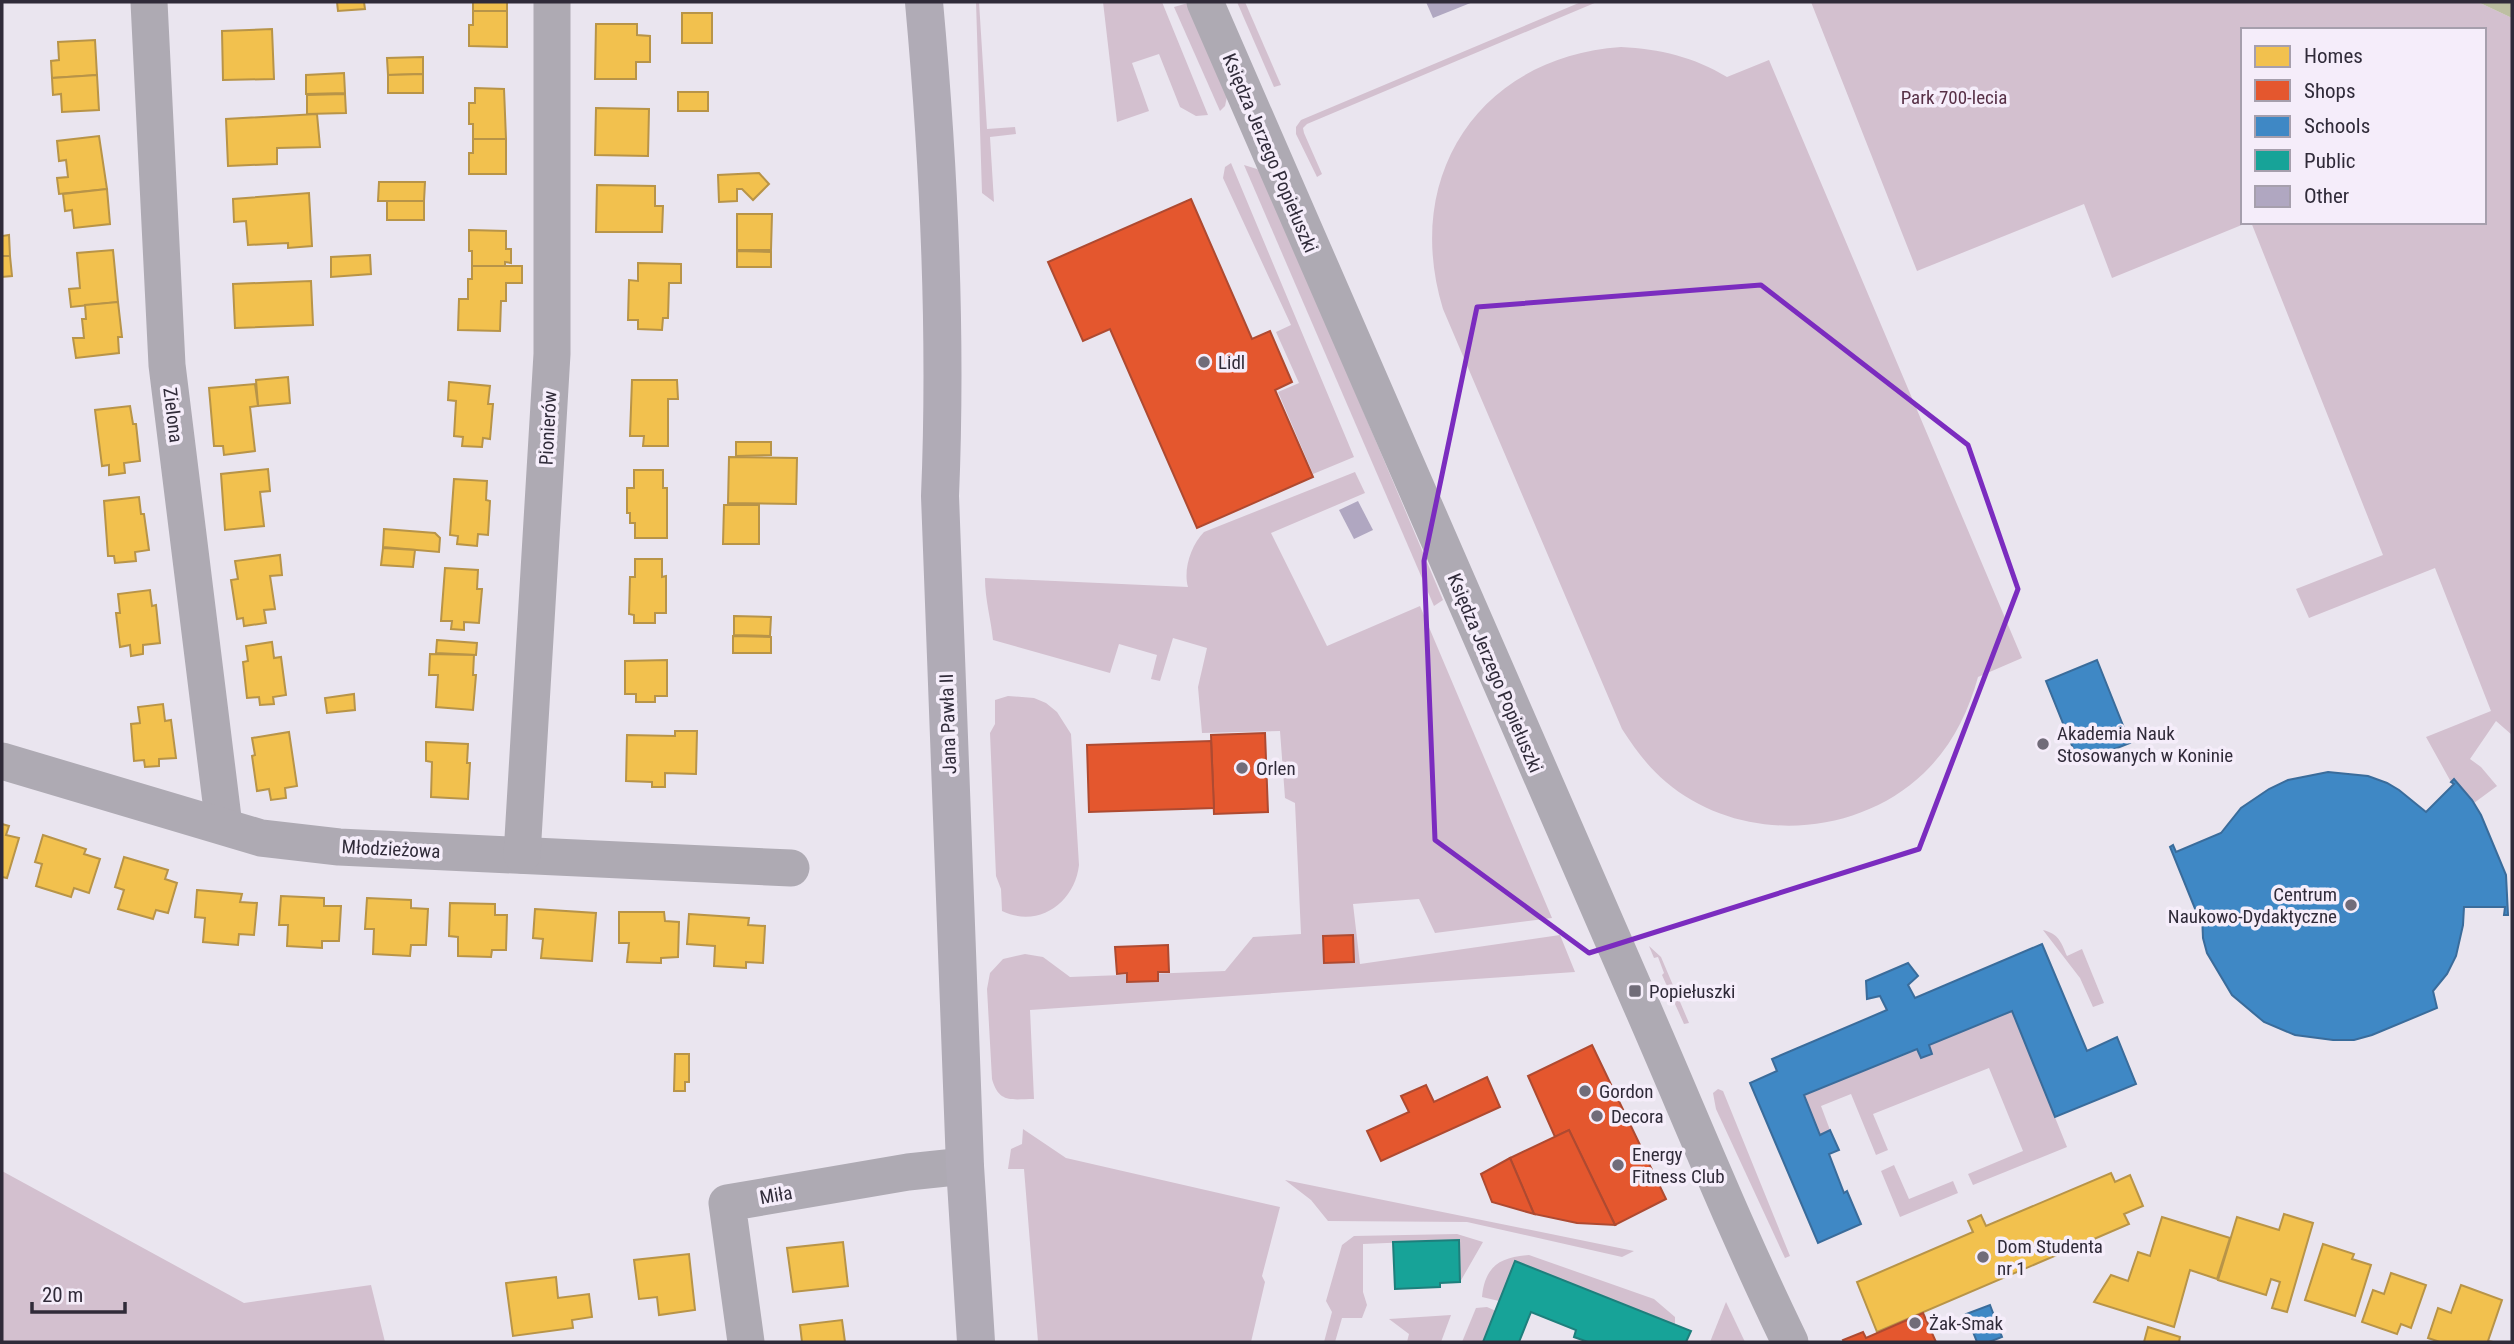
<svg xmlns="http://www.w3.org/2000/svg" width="2514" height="1344" font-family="'Roboto Condensed',sans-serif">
	<rect width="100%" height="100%" fill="#eae5ef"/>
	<g fill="#d3c0cf">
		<polygon points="976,2 979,2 987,129 1015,127 1016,134 990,137 994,202 982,193"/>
		<polygon points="1103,2 1162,2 1208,115 1196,116 1180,107 1159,54 1132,63 1149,111 1117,122"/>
		<polygon points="1237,2 1245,2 1281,85 1274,87"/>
		<polygon points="1581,2 1597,2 1307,124 1303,128 1304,133 1322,174 1317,177 1296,134 1296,127 1301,120"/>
		<polygon points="1811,2 2478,2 2512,18 2512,735 2496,721 2470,759 2481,767 2497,786 2474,803 2454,779 2451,782 2426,737 2491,711 2435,568 2309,618 2296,589 2383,555 2251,222 2484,222 2484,30 2243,30 2243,222 2249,222 2112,278 2084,204 1917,271"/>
		<polygon points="1188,3 1227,97 1225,106 1220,111 1174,7"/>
		<path d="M1621,47C1660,49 1694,57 1727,77L1769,60L2022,658L1978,677C1968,713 1952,746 1924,773C1855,839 1739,844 1666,782C1648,767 1635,749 1622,729L1443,309C1402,175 1480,57 1621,47Z"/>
		<polygon points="1231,163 1354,457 1313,474 1278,392 1299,383 1276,332 1291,325 1223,178 1225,167"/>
		<polygon points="1244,165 1257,169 1264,176 1443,600 1434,606"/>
		<path d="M1355,472L1365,493L1271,533L1327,646L1420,606L1552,918L1435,933L1419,899L1353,904L1360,964L1560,935L1575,972L1030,1010L1034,1099C1012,1099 999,1104 992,1079L987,989L990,973L1003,959L1025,954L1043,957L1070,977L1225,971L1253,937L1301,934L1295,803L1285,798L1280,731L1202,733L1198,687L1207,648L1173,638L1160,681L1151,679L1157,655L1119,644L1110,673L993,640C991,619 985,600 985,578L1188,587C1183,570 1191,545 1204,532Z"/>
		<path d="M1008,696L1034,698L1046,703L1057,712L1071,734L1079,865C1075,902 1039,929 1002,911L1001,889L996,876L990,733L995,724V700Z"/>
		<path d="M2043,930C2059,934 2061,942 2067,956L2082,949L2104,1003L2093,1007L2080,978Z"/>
		<polygon points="1649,946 1661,957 1689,1023 1684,1024 1662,975 1664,973 1658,957 1654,958"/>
		<polygon points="2012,1011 2067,1147 1973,1185 1968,1174 2023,1151 1989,1068 1873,1114 1888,1150 1876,1155 1851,1094 1821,1106 1830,1130 1820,1135 1804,1095 1917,1049 1921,1058 1932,1054 1929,1045"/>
		<polygon points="1718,1089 1723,1091 1790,1256 1785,1258 1716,1109 1713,1093"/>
		<polygon points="1023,1129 1066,1158 1280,1207 1262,1276 1265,1282 1251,1342 1038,1342 1024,1169 1008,1169 1011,1149 1022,1144"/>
		<polygon points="1894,1165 1909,1199 1953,1181 1958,1193 1900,1217 1881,1171"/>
		<polygon points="2,1171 244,1303 371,1285 385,1342 2,1342"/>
		<polygon points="1285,1180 1634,1251 1622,1257 1467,1222 1328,1221 1311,1200"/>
		<polygon points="1457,1234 1483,1242 1460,1282 1459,1240 1363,1244 1363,1292 1367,1305 1362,1318 1342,1318 1335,1342 1324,1342 1332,1312 1326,1301 1342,1245 1354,1236"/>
		<path d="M1529,1255L1654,1299L1675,1317V1325L1515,1262L1499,1301L1482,1297C1485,1266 1500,1257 1529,1255Z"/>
		<polygon points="1726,1302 1745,1342 1710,1342"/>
		<polygon points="1487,1307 1496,1311 1483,1342 1462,1342 1476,1308"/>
		<polygon points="1451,1315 1441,1342 1407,1342 1409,1334 1389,1319"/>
	</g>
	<polygon fill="#bdbfa2" points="2478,2 2512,2 2512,18"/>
	<g fill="#f2c14e" stroke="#b89448" stroke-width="2">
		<polygon points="337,2 364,2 365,9 338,11"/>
		<rect x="473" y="2" width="34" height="9"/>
		<polygon points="473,11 507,11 507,47 469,46 469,25 473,25"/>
		<rect x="682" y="13" width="30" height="30"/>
		<polygon points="596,24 637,24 637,35 650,36 650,62 636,62 636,79 595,79"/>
		<polygon points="272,29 274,79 223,80 222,31"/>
		<polygon points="95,40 97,75 52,78 51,61 59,60 58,42"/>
		<polygon points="423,57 423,74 388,75 387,58"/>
		<polygon points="344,73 345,93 306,94 306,75"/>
		<polygon points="423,74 423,93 388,93 388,75"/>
		<polygon points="97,75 99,110 62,112 61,94 53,95 52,78"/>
		<polygon points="475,88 504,89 506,139 473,139 473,124 469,124 469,103 475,103"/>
		<rect x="678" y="92" width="30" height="19"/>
		<polygon points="345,94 346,113 307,114 307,95"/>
		<polygon points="596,108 649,109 648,156 595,155"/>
		<polygon points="317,114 320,147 277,148 277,164 228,166 226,119"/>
		<polygon points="99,136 107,189 59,194 57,178 68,177 66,160 59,161 57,141"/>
		<polygon points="473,139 506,139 506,174 469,174 469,153 473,153"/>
		<polygon points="759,173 769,184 753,200 742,189 737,189 737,201 719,202 718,175"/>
		<polygon points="379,182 425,182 424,201 378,201"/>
		<polygon points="597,185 655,186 655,206 663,206 662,232 596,232"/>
		<polygon points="107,189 110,224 74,228 72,210 65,211 63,194"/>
		<polygon points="309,193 312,246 288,248 288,243 248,245 246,221 234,222 233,199"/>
		<rect x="387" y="201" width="37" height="19"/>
		<polygon points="737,214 772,214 771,250 737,250"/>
		<polygon points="469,230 506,231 506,249 511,249 511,263 505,262 505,266 472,266 472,251 469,251"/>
		<polygon points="9,235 10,256 2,256 2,236"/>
		<polygon points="113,250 118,302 71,307 69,289 80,288 77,253"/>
		<polygon points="737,251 771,252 771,267 737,267"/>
		<polygon points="370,255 371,274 331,277 331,257"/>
		<polygon points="2,256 10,256 12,276 2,277"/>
		<polygon points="638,263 681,264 681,283 669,283 668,318 663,318 662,330 638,329 638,320 628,320 629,280 638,281"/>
		<polygon points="472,266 522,266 522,283 506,283 506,301 501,301 500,331 458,330 459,299 468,299 468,279 472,279"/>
		<polygon points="311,281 313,325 235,328 233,284"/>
		<polygon points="118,302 122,337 118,337 119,353 76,358 73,338 84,338 82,319 86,319 85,305"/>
		<polygon points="288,377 290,403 258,406 256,380"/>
		<polygon points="632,380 677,380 678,399 668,399 668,446 643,446 644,436 630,436"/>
		<polygon points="449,382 490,386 488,404 493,404 490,439 483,438 482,447 462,446 463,437 454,436 456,401 448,400"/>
		<polygon points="255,384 258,406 250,407 255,451 224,455 223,446 214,446 209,388"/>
		<polygon points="130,406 133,424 136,424 140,461 124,463 125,473 109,475 109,465 102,466 95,410"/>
		<polygon points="736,442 771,442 771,455 736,456"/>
		<polygon points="729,457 797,458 796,504 728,503"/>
		<polygon points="268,469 270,491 260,492 264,526 225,530 221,474"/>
		<polygon points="634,470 663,470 663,488 667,488 667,538 635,538 635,523 630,523 630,513 627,513 627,488 634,488"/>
		<polygon points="454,479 487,481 486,500 490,501 488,535 478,534 477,546 457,544 458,536 450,535"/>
		<polygon points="139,497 141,514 144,514 149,550 135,552 136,561 115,563 114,556 108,556 104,501"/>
		<polygon points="724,505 759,505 759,544 723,544"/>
		<polygon points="384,529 435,533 440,538 439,552 383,547"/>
		<polygon points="383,548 415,550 413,567 381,565"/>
		<polygon points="280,555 282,575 270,576 275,609 264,610 266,623 244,626 243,618 237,619 231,580 238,579 235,561"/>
		<polygon points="635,559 662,559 662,577 666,576 666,613 655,613 655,623 634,623 634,615 629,614 630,577 635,577"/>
		<polygon points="445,568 478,570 477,589 482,589 479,623 464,622 464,630 451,629 452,621 441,621"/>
		<polygon points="150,590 152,606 156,605 160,643 143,645 143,654 131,656 130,645 120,647 116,613 120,613 118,594"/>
		<polygon points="734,616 771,617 770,636 734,635"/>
		<polygon points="733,636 771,637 771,653 733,653"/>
		<polygon points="437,640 477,643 476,655 436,653"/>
		<polygon points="272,642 274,658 281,657 286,695 273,697 274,704 260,705 259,697 247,698 243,662 248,661 246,646"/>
		<polygon points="430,654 474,655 473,675 476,675 473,710 436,707 438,675 429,675"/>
		<polygon points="667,660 667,696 655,696 655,702 636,702 636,694 625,694 625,661"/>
		<polygon points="354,694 355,710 327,713 325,698"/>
		<polygon points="163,704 165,721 171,720 176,758 159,759 159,766 145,767 144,760 134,761 131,724 140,723 138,707"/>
		<polygon points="675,731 697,731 696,774 665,773 665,787 652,787 652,782 626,781 627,735 675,736"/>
		<polygon points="289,732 297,786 285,788 286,798 271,800 269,789 257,791 252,756 255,755 252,738"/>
		<polygon points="426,742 468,744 467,763 470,763 468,799 431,797 432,762 426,761"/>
		<polygon points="2,824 9,826 6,835 19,838 7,878 2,877"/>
		<polygon points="43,835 86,849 84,854 100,859 89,893 74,888 71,897 36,886 42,864 35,862"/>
		<polygon points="124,857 168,870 165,879 177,883 168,913 156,910 153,919 118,909 124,890 115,887"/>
		<polygon points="197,890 242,894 240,902 257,903 254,935 239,934 238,945 203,942 205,918 195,917"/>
		<polygon points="281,896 324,898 324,906 341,906 339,941 322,941 322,948 287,946 288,925 279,925"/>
		<polygon points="367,898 411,900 411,908 428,909 426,945 411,945 410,956 373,954 374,929 365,929"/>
		<polygon points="450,903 495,904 495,915 507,915 506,950 492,950 491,957 458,956 458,937 449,936"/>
		<polygon points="535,909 596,913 592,961 541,958 543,939 533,938"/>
		<polygon points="619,912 664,912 665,921 679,922 678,957 661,958 661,963 627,962 629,943 619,943"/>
		<polygon points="689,914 749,918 748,925 765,926 763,963 746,962 746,968 714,966 715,946 687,944"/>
		<polygon points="675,1054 689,1054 689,1082 685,1082 685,1091 674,1091"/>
		<polygon points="2111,1173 2115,1182 2130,1175 2143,1206 2124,1214 2129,1224 1877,1332 1857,1282 1973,1232 1968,1221 1975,1218 1981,1215 1986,1226"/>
		<polygon points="2284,1214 2313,1223 2287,1312 2272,1308 2280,1282 2271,1279 2266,1295 2218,1280 2237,1217 2279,1230"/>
		<polygon points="2162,1217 2230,1238 2217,1279 2190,1270 2174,1327 2094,1302 2111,1275 2128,1281 2138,1252 2150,1256"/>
		<polygon points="843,1242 848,1286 793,1292 787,1248"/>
		<polygon points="2323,1244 2354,1254 2352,1259 2371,1265 2355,1316 2305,1300"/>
		<polygon points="689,1254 695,1310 659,1315 657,1297 639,1299 634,1260"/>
		<polygon points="2391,1273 2426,1285 2411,1328 2401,1324 2397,1334 2362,1322 2373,1290 2384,1294"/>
		<polygon points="556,1277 558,1298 589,1294 592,1317 572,1320 573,1328 513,1336 506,1283"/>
		<polygon points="2461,1285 2502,1300 2488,1341 2493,1342 2440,1342 2428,1338 2438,1308 2451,1313"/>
		<polygon points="842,1320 845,1342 802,1342 800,1325"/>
		<polygon points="2148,1327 2180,1337 2179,1342 2144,1342"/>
	</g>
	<g fill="#e4572e" stroke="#ae4a31" stroke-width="2">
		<polygon points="1191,199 1252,339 1270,331 1292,382 1275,390 1313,477 1197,528 1110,329 1083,341 1048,262"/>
		<polygon points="1265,733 1268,812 1214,814 1211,735"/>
		<polygon points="1211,741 1214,808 1089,812 1087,745"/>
		<polygon points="1353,935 1354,962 1324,963 1323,936"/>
		<polygon points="1168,945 1169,972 1158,972 1158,981 1127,982 1127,973 1117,974 1115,947"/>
		<polygon points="1592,1045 1666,1199 1615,1225 1569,1130 1555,1137 1528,1076"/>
		<polygon points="1487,1077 1500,1107 1381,1161 1367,1131 1409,1112 1401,1096 1426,1085 1434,1102"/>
		<polygon points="1569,1130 1615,1225 1577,1223 1534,1214 1510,1158"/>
		<polygon points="1510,1158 1534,1214 1492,1202 1481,1174"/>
		<polygon points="1923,1313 1936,1342 1844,1342 1843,1340 1863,1332 1866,1338"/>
	</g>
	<g fill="#3f88c5" stroke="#3a6c9b" stroke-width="2">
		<polygon points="2097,660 2130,743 2079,763 2046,681"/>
		<polygon points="2328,772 2368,776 2387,783 2399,790 2426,812 2454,784 2451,782 2454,779 2472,800 2481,815 2506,875 2508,915 2504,915 2505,907 2464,907 2463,925 2456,956 2447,974 2433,991 2437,1008 2372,1035 2354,1040 2333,1040 2295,1035 2264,1022 2232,995 2207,953 2203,938 2202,915 2198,916 2170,847 2173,845 2176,852 2221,833 2241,808 2269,789 2288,780"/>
		<polygon points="2042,944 2087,1051 2117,1037 2136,1084 2055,1117 2012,1011 1929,1045 1932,1054 1921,1058 1917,1049 1804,1095 1820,1135 1830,1130 1839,1150 1829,1154 1844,1193 1847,1191 1861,1224 1818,1243 1750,1083 1777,1071 1772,1059 1887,1010 1880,996 1867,999 1866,981 1908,963 1918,976 1908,985 1915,998"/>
		<polygon points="1990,1305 2002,1337 1989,1342 1977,1342 1966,1314"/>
	</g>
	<g fill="#17a398" stroke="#1e7f7c" stroke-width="2">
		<polygon points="1459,1240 1460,1282 1440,1283 1440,1287 1395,1289 1393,1242"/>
		<polygon points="1515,1261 1691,1331 1686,1342 1588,1342 1574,1337 1576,1330 1531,1312 1519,1342 1483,1342"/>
	</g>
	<g fill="#b0a7c1">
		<polygon points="1426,2 1473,2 1433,18"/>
		<polygon points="1358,501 1373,530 1354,539 1339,510"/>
	</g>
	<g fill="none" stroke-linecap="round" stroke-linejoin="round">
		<g stroke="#aeaab3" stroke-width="37">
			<polyline points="149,2 167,365 224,826"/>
			<path d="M1205,2C1346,330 1489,658 1633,986C1685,1104 1733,1225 1790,1342"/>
			<polyline points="2,761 261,838 339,847 791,868"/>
			<polyline points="522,855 552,354 552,2"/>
			<polyline points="746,1342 727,1203 908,1172 965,1166"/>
		</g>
		<path stroke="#b0abb6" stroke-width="38" d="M924,2C939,166 947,332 940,496L965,1166L976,1342"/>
	</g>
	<path fill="none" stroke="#7b2cbf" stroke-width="5" stroke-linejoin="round" d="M1761,285L1968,445L2018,589L1919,849L1589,953L1435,840L1424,561L1477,307Z"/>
	<g fill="#716c79" stroke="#f5edfa" stroke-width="2.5">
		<circle cx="1204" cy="362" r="7"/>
		<circle cx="2043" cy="744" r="7"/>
		<circle cx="1242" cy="768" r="7"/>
		<circle cx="2351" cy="905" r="7"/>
		<rect x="1628" y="984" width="14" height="14" rx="3.5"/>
		<circle cx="1585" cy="1091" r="7"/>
		<circle cx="1597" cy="1116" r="7"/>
		<circle cx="1618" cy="1165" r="7"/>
		<circle cx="1983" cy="1257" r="7"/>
		<circle cx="1915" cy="1323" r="7"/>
	</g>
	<g text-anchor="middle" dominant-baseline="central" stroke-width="7" stroke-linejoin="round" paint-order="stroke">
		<g font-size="19" fill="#573046" stroke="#f5edfa">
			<text x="1954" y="97">Park 700-lecia</text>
		</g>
		<g font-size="19" fill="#302b39" stroke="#f5edfa">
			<text transform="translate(1270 153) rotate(67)">Księdza Jerzego Popiełuszki</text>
			<text transform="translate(173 415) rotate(83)">Zielona</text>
			<text transform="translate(548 428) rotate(-87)">Pionierów</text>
			<text transform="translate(1495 673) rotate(67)">Księdza Jerzego Popiełuszki</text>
			<text transform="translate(948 724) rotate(-92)">Jana Pawła II</text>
			<text transform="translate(391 849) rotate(3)">Młodzieżowa</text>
			<text transform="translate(776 1195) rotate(-10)">Miła</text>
		</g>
		<g font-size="19" fill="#302b39" stroke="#f5edfa" text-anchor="start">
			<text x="1218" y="362">Lidl</text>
			<text x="2057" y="733">Akademia Nauk<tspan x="2057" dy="22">Stosowanych w Koninie</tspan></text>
			<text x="1256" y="768">Orlen</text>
			<text x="2337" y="894" text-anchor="end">Centrum<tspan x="2337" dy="22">Naukowo-Dydaktyczne</tspan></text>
			<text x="1649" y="991">Popiełuszki</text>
			<text x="1599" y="1091">Gordon</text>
			<text x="1611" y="1116">Decora</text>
			<text x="1632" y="1154">Energy<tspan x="1632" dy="22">Fitness Club</tspan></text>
			<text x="1997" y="1246">Dom Studenta<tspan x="1997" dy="22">nr 1</tspan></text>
			<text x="1929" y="1323">Żak-Smak</text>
		</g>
	</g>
	<rect width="2514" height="1344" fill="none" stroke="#302b39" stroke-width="7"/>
	<rect x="2241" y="28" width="245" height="196" fill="#f5edfa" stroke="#a69fad" stroke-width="2"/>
	<rect x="2255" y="46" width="35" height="21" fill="#f2c14e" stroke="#a69fad" stroke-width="2"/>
	<text x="2304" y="63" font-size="21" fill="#302b39">Homes</text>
	<rect x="2255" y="80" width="35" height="21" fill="#e4572e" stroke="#a69fad" stroke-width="2"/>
	<text x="2304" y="98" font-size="21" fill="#302b39">Shops</text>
	<rect x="2255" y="116" width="35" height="21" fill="#3f88c5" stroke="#a69fad" stroke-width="2"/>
	<text x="2304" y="133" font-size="21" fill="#302b39">Schools</text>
	<rect x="2255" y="150" width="35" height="21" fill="#17a398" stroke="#a69fad" stroke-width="2"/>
	<text x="2304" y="168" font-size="21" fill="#302b39">Public</text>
	<rect x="2255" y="186" width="35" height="21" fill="#b0a7c1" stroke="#a69fad" stroke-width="2"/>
	<text x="2304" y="203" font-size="21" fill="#302b39">Other</text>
	<path d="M32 1302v10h93v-10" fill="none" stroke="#302b39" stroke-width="3.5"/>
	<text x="42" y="1302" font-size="21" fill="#302b39" stroke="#f5edfa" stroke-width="5" paint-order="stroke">20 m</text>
</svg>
